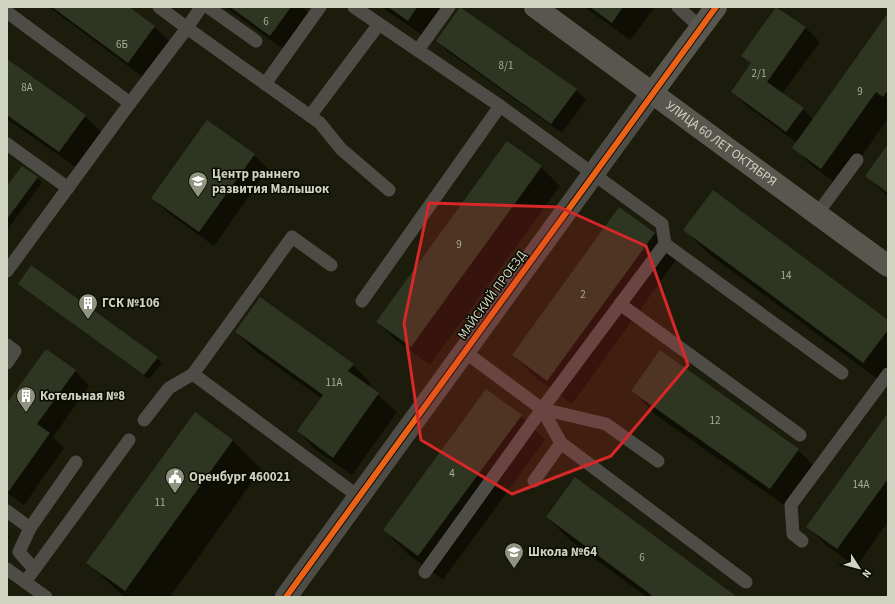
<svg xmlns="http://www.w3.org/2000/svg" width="895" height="604" font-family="'Source Sans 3',sans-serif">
	<rect width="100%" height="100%" fill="#1b1c0b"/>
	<g fill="#0007">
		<polygon points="49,7 127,7 154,27 173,45 147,80"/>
		<polygon points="225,7 303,7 314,19 289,53"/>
		<polygon points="382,7 449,7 426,38"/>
		<polygon points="585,7 655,7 630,40"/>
		<polygon points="777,7 806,28 820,42 782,94 803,109 814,120 888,15 888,119 840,186 812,166 794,148 797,143 747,106 732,92 752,65 742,55"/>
		<polygon points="461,8 576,90 586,100 562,133 447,51 437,41"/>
		<polygon points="7,60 85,116 103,134 78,169 7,119"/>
		<polygon points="507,142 541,167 560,186 430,365 396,340 377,322"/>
		<polygon points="888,146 888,197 867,176"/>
		<polygon points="254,155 268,169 214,246 167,212 153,198"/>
		<polygon points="37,178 42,183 7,230 7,188"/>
		<polygon points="685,230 888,321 887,386 709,254"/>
		<polygon points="654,233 678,257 572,404 537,379 513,355"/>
		<polygon points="24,288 157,358 162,363 149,379"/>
		<polygon points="236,332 353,365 371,383 369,387 397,412 352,475 316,450 298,431 321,398 254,350"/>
		<polygon points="75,371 89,386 53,437 64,448 24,505 7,493 7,404"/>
		<polygon points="632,391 798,450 822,474 794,512 656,415"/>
		<polygon points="195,414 233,441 261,469 170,597 124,597 88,563"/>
		<polygon points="888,415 888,522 856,567 826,545 808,527"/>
		<polygon points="521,416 545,440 443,580 408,554 384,530"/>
		<polygon points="547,517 735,597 647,597 571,541"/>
		<polygon points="7,534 10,536 7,540"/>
	</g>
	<g fill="#2e3622">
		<polygon points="52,7 129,7 155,26 128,63"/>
		<polygon points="230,7 291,7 270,36"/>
		<polygon points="388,7 417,7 408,21"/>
		<polygon points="460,7 577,89 551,124 436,41"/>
		<polygon points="590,7 623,7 612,23"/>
		<polygon points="776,7 806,27 767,82 804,108 786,132 731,92 751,63 741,56"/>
		<polygon points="888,13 888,90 883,97 876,92 821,169 792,148"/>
		<polygon points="7,59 86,115 59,152 7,115"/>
		<polygon points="207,120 255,154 199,232 151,198"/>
		<polygon points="507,141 542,166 411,347 376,322"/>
		<polygon points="888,144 888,193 865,176"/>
		<polygon points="22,166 38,177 7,219 7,186"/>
		<polygon points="713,190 888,320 888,330 863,363 683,230"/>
		<polygon points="619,207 655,233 547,381 512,355"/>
		<polygon points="31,265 158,357 144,375 18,284"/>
		<polygon points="260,297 354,364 348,371 379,393 333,458 297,431 323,395 235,332"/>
		<polygon points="46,349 76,370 37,424 50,433 9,491 7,490 7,403"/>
		<polygon points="660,350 799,449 770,489 631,391"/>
		<polygon points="486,389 522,415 418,556 383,530"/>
		<polygon points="195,412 233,440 125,591 86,563"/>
		<polygon points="888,413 888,479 837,549 806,527"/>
		<polygon points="575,477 737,597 654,597 546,517"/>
	</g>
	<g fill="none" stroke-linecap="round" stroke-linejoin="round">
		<g stroke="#4e4c46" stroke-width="13">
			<polyline points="159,7 187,28 201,7"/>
			<polyline points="208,7 256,41"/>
			<polyline points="354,7 500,106 662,224 665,244"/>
			<polyline points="678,7 701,28"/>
			<polyline points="7,12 130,103 7,271"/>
			<polyline points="418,50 449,7"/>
			<polyline points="265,84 320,7"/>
			<polyline points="130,103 187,28 320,123 341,149 389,190"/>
			<polyline points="310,116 379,24"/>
			<polyline points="7,144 68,188"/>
			<polyline points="817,214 857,160"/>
			<polyline points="331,265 292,237 193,374 359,497"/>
			<polyline points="362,301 500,106"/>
			<polyline points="620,304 800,435"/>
			<polyline points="7,345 15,351 7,363"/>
			<polyline points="542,409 606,424 658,461"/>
			<polyline points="144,420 169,388 193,374"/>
			<polyline points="534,481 561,443"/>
			<polyline points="7,511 30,528"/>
			<polyline points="802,541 793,534 791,505 888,374"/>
			<polyline points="7,569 46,597"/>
			<polyline points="34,569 19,552 30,528 76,462"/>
			<polyline points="425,572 542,409 465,352"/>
			<polyline points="25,582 129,440"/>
			<polyline points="746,582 561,443 542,409 665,244 842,373"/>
		</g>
		<polyline stroke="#4e4c46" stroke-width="22" points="286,597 652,93"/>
		<g stroke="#58564f" stroke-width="22">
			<path id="s1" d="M535,7L888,266"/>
			<polyline points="652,93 716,7"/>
		</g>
		<g stroke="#0a0b02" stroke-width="8">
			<polyline id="cycleway" points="286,597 716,7"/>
		</g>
		<use href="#cycleway" stroke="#ea6118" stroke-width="6"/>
	</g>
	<path fill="#d62828" fill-opacity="0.2" stroke="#d62828" stroke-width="3" stroke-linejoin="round" d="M429,203L559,207L646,246L688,365L611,456L512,494L421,440L404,323Z"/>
	<defs>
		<g id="school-pin" transform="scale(1)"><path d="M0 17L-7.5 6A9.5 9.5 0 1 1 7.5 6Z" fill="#919381" stroke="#0a0b02"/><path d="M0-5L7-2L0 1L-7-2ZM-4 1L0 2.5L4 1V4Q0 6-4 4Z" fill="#fff"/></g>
		<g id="building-pin" transform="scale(1)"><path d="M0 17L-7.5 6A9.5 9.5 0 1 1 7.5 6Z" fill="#919381" stroke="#0a0b02"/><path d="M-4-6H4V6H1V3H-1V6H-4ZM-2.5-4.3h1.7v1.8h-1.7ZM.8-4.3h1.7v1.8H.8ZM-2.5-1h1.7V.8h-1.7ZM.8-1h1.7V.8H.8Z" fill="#fff"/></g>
		<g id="civic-pin" transform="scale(1)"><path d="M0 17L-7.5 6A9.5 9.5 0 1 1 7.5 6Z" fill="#919381" stroke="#0a0b02"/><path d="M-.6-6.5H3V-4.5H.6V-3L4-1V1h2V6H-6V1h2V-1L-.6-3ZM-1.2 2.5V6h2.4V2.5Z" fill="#fff"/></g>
	</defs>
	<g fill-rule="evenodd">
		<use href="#school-pin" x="198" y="181"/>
		<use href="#building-pin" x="88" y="303"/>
		<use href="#building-pin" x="26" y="396"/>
		<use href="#civic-pin" x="175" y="477"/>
		<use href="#school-pin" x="514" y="552"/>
	</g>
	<g text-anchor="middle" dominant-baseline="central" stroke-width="3" stroke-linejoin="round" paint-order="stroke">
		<g font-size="11" fill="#a8ac99">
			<text x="266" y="21">6</text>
			<text x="122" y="44">6Б</text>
			<text x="506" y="65">8/1</text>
			<text x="759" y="73">2/1</text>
			<text x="27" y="87">8А</text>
			<text x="860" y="91">9</text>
			<text x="459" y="244">9</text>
			<text x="786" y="275">14</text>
			<text x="583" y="294">2</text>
			<text x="334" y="382">11А</text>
			<text x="715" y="420">12</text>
			<text x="452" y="473">4</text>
			<text x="861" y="484">14А</text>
			<text x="160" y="502">11</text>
			<text x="642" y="557">6</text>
		</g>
		<g font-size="13" fill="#d1d3c1" stroke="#0a0b02">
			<text stroke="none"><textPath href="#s1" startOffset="231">УЛИЦА 60 ЛЕТ ОКТЯБРЯ</textPath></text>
			<text transform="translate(492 295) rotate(-54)">МАЙСКИЙ ПРОЕЗД</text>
		</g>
		<g font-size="13" font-weight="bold" fill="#d1d3c1" stroke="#0a0b02" text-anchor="start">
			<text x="212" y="174">Центр раннего<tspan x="212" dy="15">развития Малышок</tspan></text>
			<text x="102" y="303">ГСК №106</text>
			<text x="40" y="396">Котельная №8</text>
			<text x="189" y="477">Оренбург 460021</text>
			<text x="528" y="552">Школа №64</text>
		</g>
	</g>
	<rect width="895" height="604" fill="none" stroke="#d1d3c1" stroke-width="16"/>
	<g transform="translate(859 568) rotate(126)" stroke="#0a0b02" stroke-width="3" paint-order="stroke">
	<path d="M0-3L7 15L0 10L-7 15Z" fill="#d1d3c1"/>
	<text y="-6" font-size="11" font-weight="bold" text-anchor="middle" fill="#d1d3c1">N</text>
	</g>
</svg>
